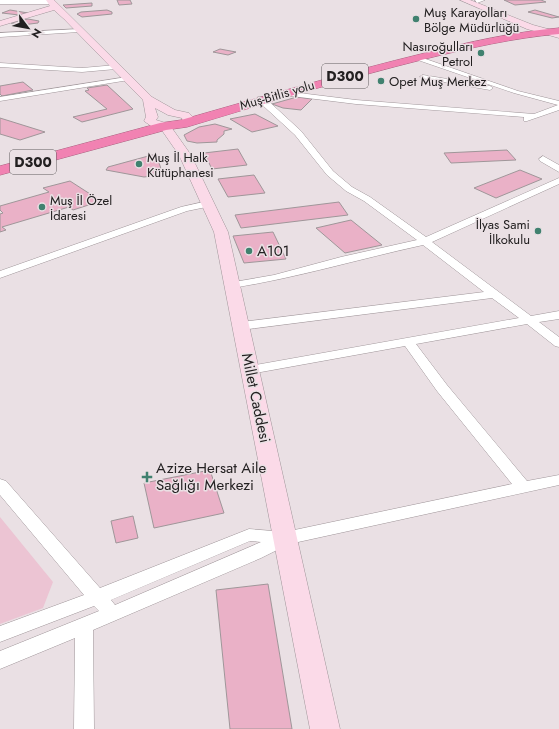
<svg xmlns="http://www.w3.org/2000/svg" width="559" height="729" font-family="Jost,sans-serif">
	<rect width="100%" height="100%" fill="#eae0e4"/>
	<polygon fill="#ecc4d3" points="0,517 53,582 43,608 0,624"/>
	<g fill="#eab1c7" stroke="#9f9699">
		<polygon points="117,0 130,0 132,4 119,5"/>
		<polygon points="504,0 541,0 546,2 515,5"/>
		<polygon points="92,3 92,6 66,8 63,5"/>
		<polygon points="10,10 28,13 19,15 2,13"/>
		<polygon points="107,10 112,12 112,14 82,17 77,14 81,12"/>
		<polygon points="535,10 559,17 552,18 528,12"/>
		<polygon points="28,19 39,21 38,23 22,25 11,23"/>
		<polygon points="220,49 236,52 228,55 213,52"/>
		<polygon points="23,82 33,90 2,96 0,94 0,86"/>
		<polygon points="107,85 133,109 82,122 73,117 107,109 85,91 89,90 87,88"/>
		<polygon points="297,97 312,99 301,110 283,108 272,104"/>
		<polygon points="255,114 278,126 252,132 230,119"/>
		<polygon points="0,118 45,132 20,140 0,134"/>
		<polygon points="215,124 232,129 224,131 224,134 217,140 217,142 197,143 187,141 184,135 199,127"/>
		<polygon points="238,149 247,165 212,169 204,153"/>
		<polygon points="507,150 516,160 451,163 444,153"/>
		<polygon points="152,155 157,156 161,169 154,170 156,174 152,176 144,177 106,170 108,167"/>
		<polygon points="520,170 542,179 496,198 474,188"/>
		<polygon points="254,175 265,193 228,197 218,179"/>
		<polygon points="70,181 101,201 73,210 69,207 2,227 6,230 0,232 0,214 3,213 0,210 0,206 49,192 43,188"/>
		<polygon points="339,202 348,215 241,228 235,215"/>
		<polygon points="351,220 382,245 345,253 316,228"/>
		<polygon points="273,232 286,259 244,263 233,236"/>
		<polygon points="210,470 224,513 154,528 144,483"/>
		<polygon points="133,516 138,538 116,543 111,521"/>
		<polygon points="268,584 292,729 230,729 216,590"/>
	</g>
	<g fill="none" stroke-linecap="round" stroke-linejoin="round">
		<g stroke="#9f9599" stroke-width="1">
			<g id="street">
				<polygon points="0,0 52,0 55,2 52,4 0,4"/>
				<polygon points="475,0 485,0 477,3"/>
				<polygon points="81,29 79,32 0,37 0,33"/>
				<polygon points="417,56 518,91 559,101 559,110 527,121 524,121 524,117 356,104 283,95 279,93 283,91 356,100 534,114 558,105 514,93 415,59 415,57"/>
				<polygon points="0,63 82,68 116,65 119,67 116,69 82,72 0,67"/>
				<polygon points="423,75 490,86 493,88 490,90 421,78 420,77"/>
				<polygon points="127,77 129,78 129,80 0,101 0,97"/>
				<path d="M258,97H264L301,131L333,171L352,187L370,197L426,237L559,178V184L432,242L531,316L559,311V319L539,322L559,337V347L555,346L527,324L416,344L447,385L527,481L559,475V485L289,544L261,558L93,630L94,729H74L75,638L0,669V651L99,611L94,606L0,642V626L84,595L0,495V479L6,481L100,588L249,529L285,532L512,484L437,391L405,346L250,374L243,370L250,366L519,318L492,298L241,330L237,329L235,326L237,323L241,322L484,292L423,245C359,259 296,278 232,288L228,287L226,285L228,283L274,275L341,257L417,240L364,201L346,191L327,175L295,135L258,101ZM250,541L261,542L115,605L111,600Z"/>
				<polygon points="543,156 559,165 559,172 540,161 539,159"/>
				<polygon points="208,201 213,204 211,206 187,211 0,278 0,271 181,207"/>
			</g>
		</g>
		<g stroke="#9f9599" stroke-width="1">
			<g id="secondary">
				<polygon points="46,0 54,0 152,97 175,110 189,113 195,119 191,123 183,123 182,118 168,115 155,108 158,117 156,120 169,124 191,155 228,232 340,729 310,729 214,232 179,155 161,129 151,126 144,121 146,117 143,100 64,19 54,10 0,26 0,21 50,6"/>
				<polygon points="460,0 470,0 533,25 559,32 559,38 527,29"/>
			</g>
		</g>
		<g stroke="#a9607f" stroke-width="1">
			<path id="highway" d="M559,28V34C513,38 470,48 425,59C345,79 266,103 187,127L166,130L0,175V166L160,123L181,120C262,97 343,73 425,53C469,42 513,32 559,28Z"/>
		</g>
		<use href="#street" fill="#fff" fill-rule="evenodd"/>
		<use href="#secondary" fill="#fbdae8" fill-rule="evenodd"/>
		<use href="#highway" fill="#f182b2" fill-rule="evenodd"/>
	</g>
	<g fill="#40816f" stroke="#eae0e4" stroke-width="1.5">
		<circle cx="416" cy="19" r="4"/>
		<circle cx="481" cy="53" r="4"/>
		<circle cx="381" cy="81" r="4"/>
		<circle cx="139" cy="164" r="4"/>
		<circle cx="42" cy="207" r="4"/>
		<circle cx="538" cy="231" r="4"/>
		<circle cx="249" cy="251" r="4"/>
		<path d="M145 471h4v4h4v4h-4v4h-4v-4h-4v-4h4z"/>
	</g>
	<g text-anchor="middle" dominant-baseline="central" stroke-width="3" stroke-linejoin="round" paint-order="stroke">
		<g font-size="13" fill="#232021" stroke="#eae0e4" text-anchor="start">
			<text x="424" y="12">Muş Karayolları<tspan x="424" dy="15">Bölge Müdürlüğü</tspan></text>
			<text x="473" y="46" text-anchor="end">Nasıroğulları<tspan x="473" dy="15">Petrol</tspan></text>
			<text x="389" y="81">Opet Muş Merkez</text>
			<text x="147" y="157">Muş İl Halk<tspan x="147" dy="15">Kütüphanesi</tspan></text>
			<text x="50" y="200">Muş İl Özel<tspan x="50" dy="15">İdaresi</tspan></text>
			<text x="530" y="224" text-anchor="end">İlyas Sami<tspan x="530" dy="15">İlkokulu</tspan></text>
		</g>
		<g font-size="13" fill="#232021" stroke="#eae0e4">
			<text transform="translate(277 95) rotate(-16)">Muş-Bitlis yolu</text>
		</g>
		<g fill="#eae0e4" stroke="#5f5a5c" stroke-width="1">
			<rect x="322" y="64" width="46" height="24" rx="3"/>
			<rect x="10" y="150" width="46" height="24" rx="3"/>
		</g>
		<g font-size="14" font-weight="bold" fill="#232021">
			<text x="345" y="76">D300</text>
			<text x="33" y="162">D300</text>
		</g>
		<g font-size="15" fill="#232021" stroke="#eae0e4" text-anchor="start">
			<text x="257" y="251">A101</text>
			<text x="156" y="468">Azize Hersat Aile<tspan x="156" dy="17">Sağlığı Merkezi</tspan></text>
		</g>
		<g font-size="15" fill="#232021" stroke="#eae0e4">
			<text transform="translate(256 398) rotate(78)">Millet Caddesi</text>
		</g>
	</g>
	<g transform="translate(28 28) rotate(122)" stroke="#eae0e4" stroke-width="3" paint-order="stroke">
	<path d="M0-3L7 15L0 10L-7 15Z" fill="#232021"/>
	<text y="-6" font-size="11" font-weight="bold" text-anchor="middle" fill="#232021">N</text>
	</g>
</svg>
